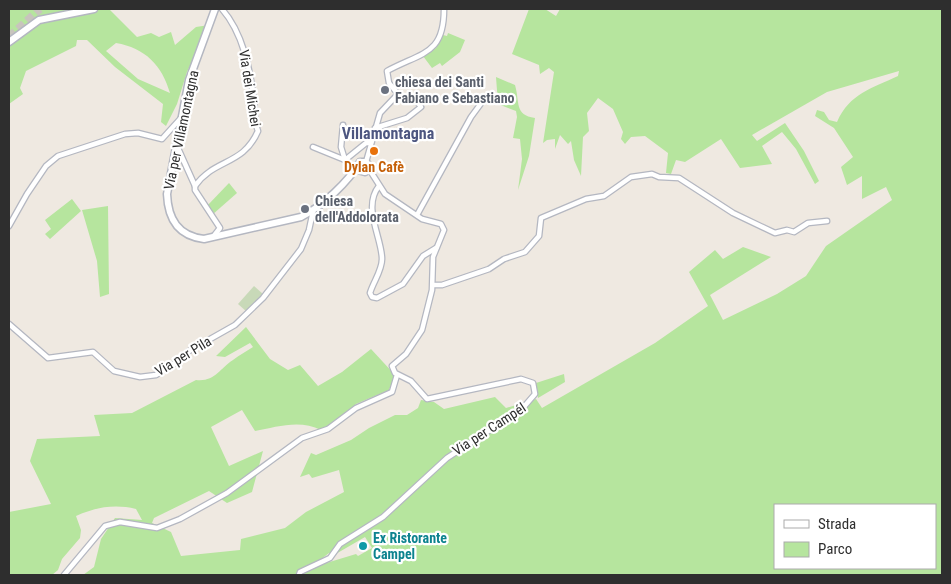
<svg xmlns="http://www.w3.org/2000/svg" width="951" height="584" font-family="'Roboto Condensed',sans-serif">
	<rect width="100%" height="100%" fill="#efe9e1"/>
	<g fill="#b6e59e" fill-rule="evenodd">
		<path d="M9,9H109L137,37L151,33L159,37L171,32L175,45L196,27L209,25L187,72L177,104L166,126L161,122L163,104L115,67L87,40H77L76,46L26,71L20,88L23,94L9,104ZM116,43C145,48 162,65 170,93L138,79L106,51Z"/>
		<path d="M529,9H545L556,16L560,9H942V575H83L94,567L101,539L115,518L142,520L136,509C115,504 96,507 76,516L81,530L80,538L62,559L58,570L52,575H9V512L51,504L30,461L37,439L100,436L94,415L132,413L196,380C215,382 219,369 233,360C239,355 247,351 253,347L250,343L225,357L216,356L246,327L270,359L288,370L300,365L318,386L342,372L371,349L395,375L389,390L356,404L337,422L321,430C300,419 276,427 255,431L242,410L211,427L229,466L263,451L252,492L227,503L209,491L154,518L152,523L171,532L181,556L240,550L241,539L285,528L306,512L344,492L339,470L312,478L309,474L300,477L311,453L316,455L351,440L369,428L395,415H407L418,408L421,400L434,402L444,409L495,397L506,408L536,399L542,408L655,343L708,306L689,272L715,250L723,259L743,247L771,257L710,295L723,320L777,294L806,276L826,246L892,200L886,187L862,199V176L847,185L841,167L853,157L834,128L815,116L817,110L824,112L829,120L837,122C850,93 871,89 898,76L899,71L827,92L752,135L757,141L785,123L804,151L819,181L815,184L796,149L782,132L762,146L772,164L740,168L721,139L685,162L676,160L671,174L666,173L668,153L645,136L631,137L625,144L621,139L623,132L613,109L598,98L587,113L589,131L583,137L581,176L574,160L571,141L568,144L560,135L555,149V139L547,140L543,143L554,72L549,68L540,74L539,65L512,54ZM775,505H935V568H775ZM365,537L372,548L358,556L356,554L323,564L320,560L329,553L334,555Z"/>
		<polygon points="448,33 465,40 460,52 442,66 440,63 432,68 423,56 436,48 443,35 447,36"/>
		<path d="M496,77L515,85C520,102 514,115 535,118L529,156L518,190L522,159L520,139L513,138L517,117L516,111L498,104Z"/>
		<polygon points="229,183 237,193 212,215 206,207"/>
		<polygon points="72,199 81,211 50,239 45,234 51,229 45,220"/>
		<polygon points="108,206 109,294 100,297 97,261 82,210"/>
		<polygon points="564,374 565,382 538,398 536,383"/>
	</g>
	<polygon fill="#c8d9b8" points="254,286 263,294 247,312 238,304"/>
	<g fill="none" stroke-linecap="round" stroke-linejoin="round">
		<polyline stroke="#c8c4bd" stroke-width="8" stroke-dasharray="8 4" stroke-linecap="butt" points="9,37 40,9"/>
		<g stroke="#b4b7c1" stroke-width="7">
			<g id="street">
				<polyline points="343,125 341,147 345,160"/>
				<polyline points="375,128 407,118 421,107 415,99 404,100 398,94"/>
				<path d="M177,146L195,186C215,158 243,166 258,131C254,121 255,111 254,100C250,69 243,33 222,9"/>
				<polyline points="313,147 345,160 366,143 370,143"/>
				<path d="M366,162L380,113L398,94L389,83L387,71C422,52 444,55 444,9"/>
				<polyline points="195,186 195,190 220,228 213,237"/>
				<path d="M379,186C362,207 382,238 382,259C382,271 373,282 370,293L372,297L377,298L403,284L423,256L436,248"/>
				<polyline points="417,215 471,117 485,98"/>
				<polyline points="9,226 27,194 46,166 58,156 125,134 138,133 162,139 181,118"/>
				<polyline points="433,285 442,285 489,269 504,259 525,252 539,236 541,218 586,199 604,196 631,177 652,174 659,177 679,178 733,213 775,233 787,230 794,232 808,223 827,221"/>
				<polyline points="9,324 48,358 93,352 114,371 140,377 156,375 175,363 189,351 235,325 263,298 301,249 309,230 313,211"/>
				<polyline points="64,575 105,526 120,522 157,528 180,519 227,493 302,438 328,429 356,408 392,392 397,375"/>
				<polyline points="299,575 300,572 330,558 340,544 383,517 447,458 522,409 535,394 533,383 521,379 427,399 411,381 395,373 392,366 406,354 422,330 432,290 433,257 444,230 441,224 422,219 385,194 369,169"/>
			</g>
		</g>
		<g stroke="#b4b7c1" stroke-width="9">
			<g id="secondary">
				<path d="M215,9L189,80L167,194C168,219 178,236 204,239L301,217C323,206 348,182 360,162H366L369,166L365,172L361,171L358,168"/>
				<polyline points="9,42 39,20 94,9"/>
			</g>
		</g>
		<use href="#street" stroke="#fff" stroke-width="4.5"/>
		<use href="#secondary" stroke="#fff" stroke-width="6"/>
	</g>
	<g fill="#6b7280" stroke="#fff" stroke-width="2">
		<circle cx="385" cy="90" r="5"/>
		<circle cx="305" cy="209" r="5"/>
	</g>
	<circle fill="#e8710a" stroke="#fff" stroke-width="2" cx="374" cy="151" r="5"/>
	<circle fill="#0f9aa8" stroke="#fff" stroke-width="2" cx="363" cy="546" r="5"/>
	<g text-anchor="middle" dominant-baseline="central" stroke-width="4.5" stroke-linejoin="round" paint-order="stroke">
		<g font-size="14" font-weight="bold" fill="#5b616d" stroke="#fff" text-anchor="start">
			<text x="395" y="82">chiesa dei Santi<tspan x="395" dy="16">Fabiano e Sebastiano</tspan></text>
			<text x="315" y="201">Chiesa<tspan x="315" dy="16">dell'Addolorata</tspan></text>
		</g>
		<g font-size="14" fill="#2e2e2e" stroke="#fff">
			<text transform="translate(250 88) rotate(81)">Via dei Michei</text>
			<text transform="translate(181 130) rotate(-78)">Via per Villamontagna</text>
			<text transform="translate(183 356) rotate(-31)">Via per Pila</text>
			<text transform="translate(489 429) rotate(-33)">Via per Campél</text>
		</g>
		<g font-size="14" font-weight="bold" fill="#c56008" stroke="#fff">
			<text x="374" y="167">Dylan Cafè</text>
		</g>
		<g font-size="14" font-weight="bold" fill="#0d838f" stroke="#fff" text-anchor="start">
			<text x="373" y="538">Ex Ristorante<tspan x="373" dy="16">Campel</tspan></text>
		</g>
		<g font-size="16" font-weight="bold" fill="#4d5680" stroke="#fff">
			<text x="388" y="133">Villamontagna</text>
		</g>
	</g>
	<rect width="951" height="584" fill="none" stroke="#2e2e2e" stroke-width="20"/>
	<rect x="774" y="504" width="162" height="65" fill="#ffffff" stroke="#ababab"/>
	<rect x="784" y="520" width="25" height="8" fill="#ffffff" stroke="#ababab"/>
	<text x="818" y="529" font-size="15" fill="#2e2e2e">Strada</text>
	<rect x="784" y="542" width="25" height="15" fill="#b6e59e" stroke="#ababab"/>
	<text x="818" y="554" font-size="15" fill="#2e2e2e">Parco</text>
</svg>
